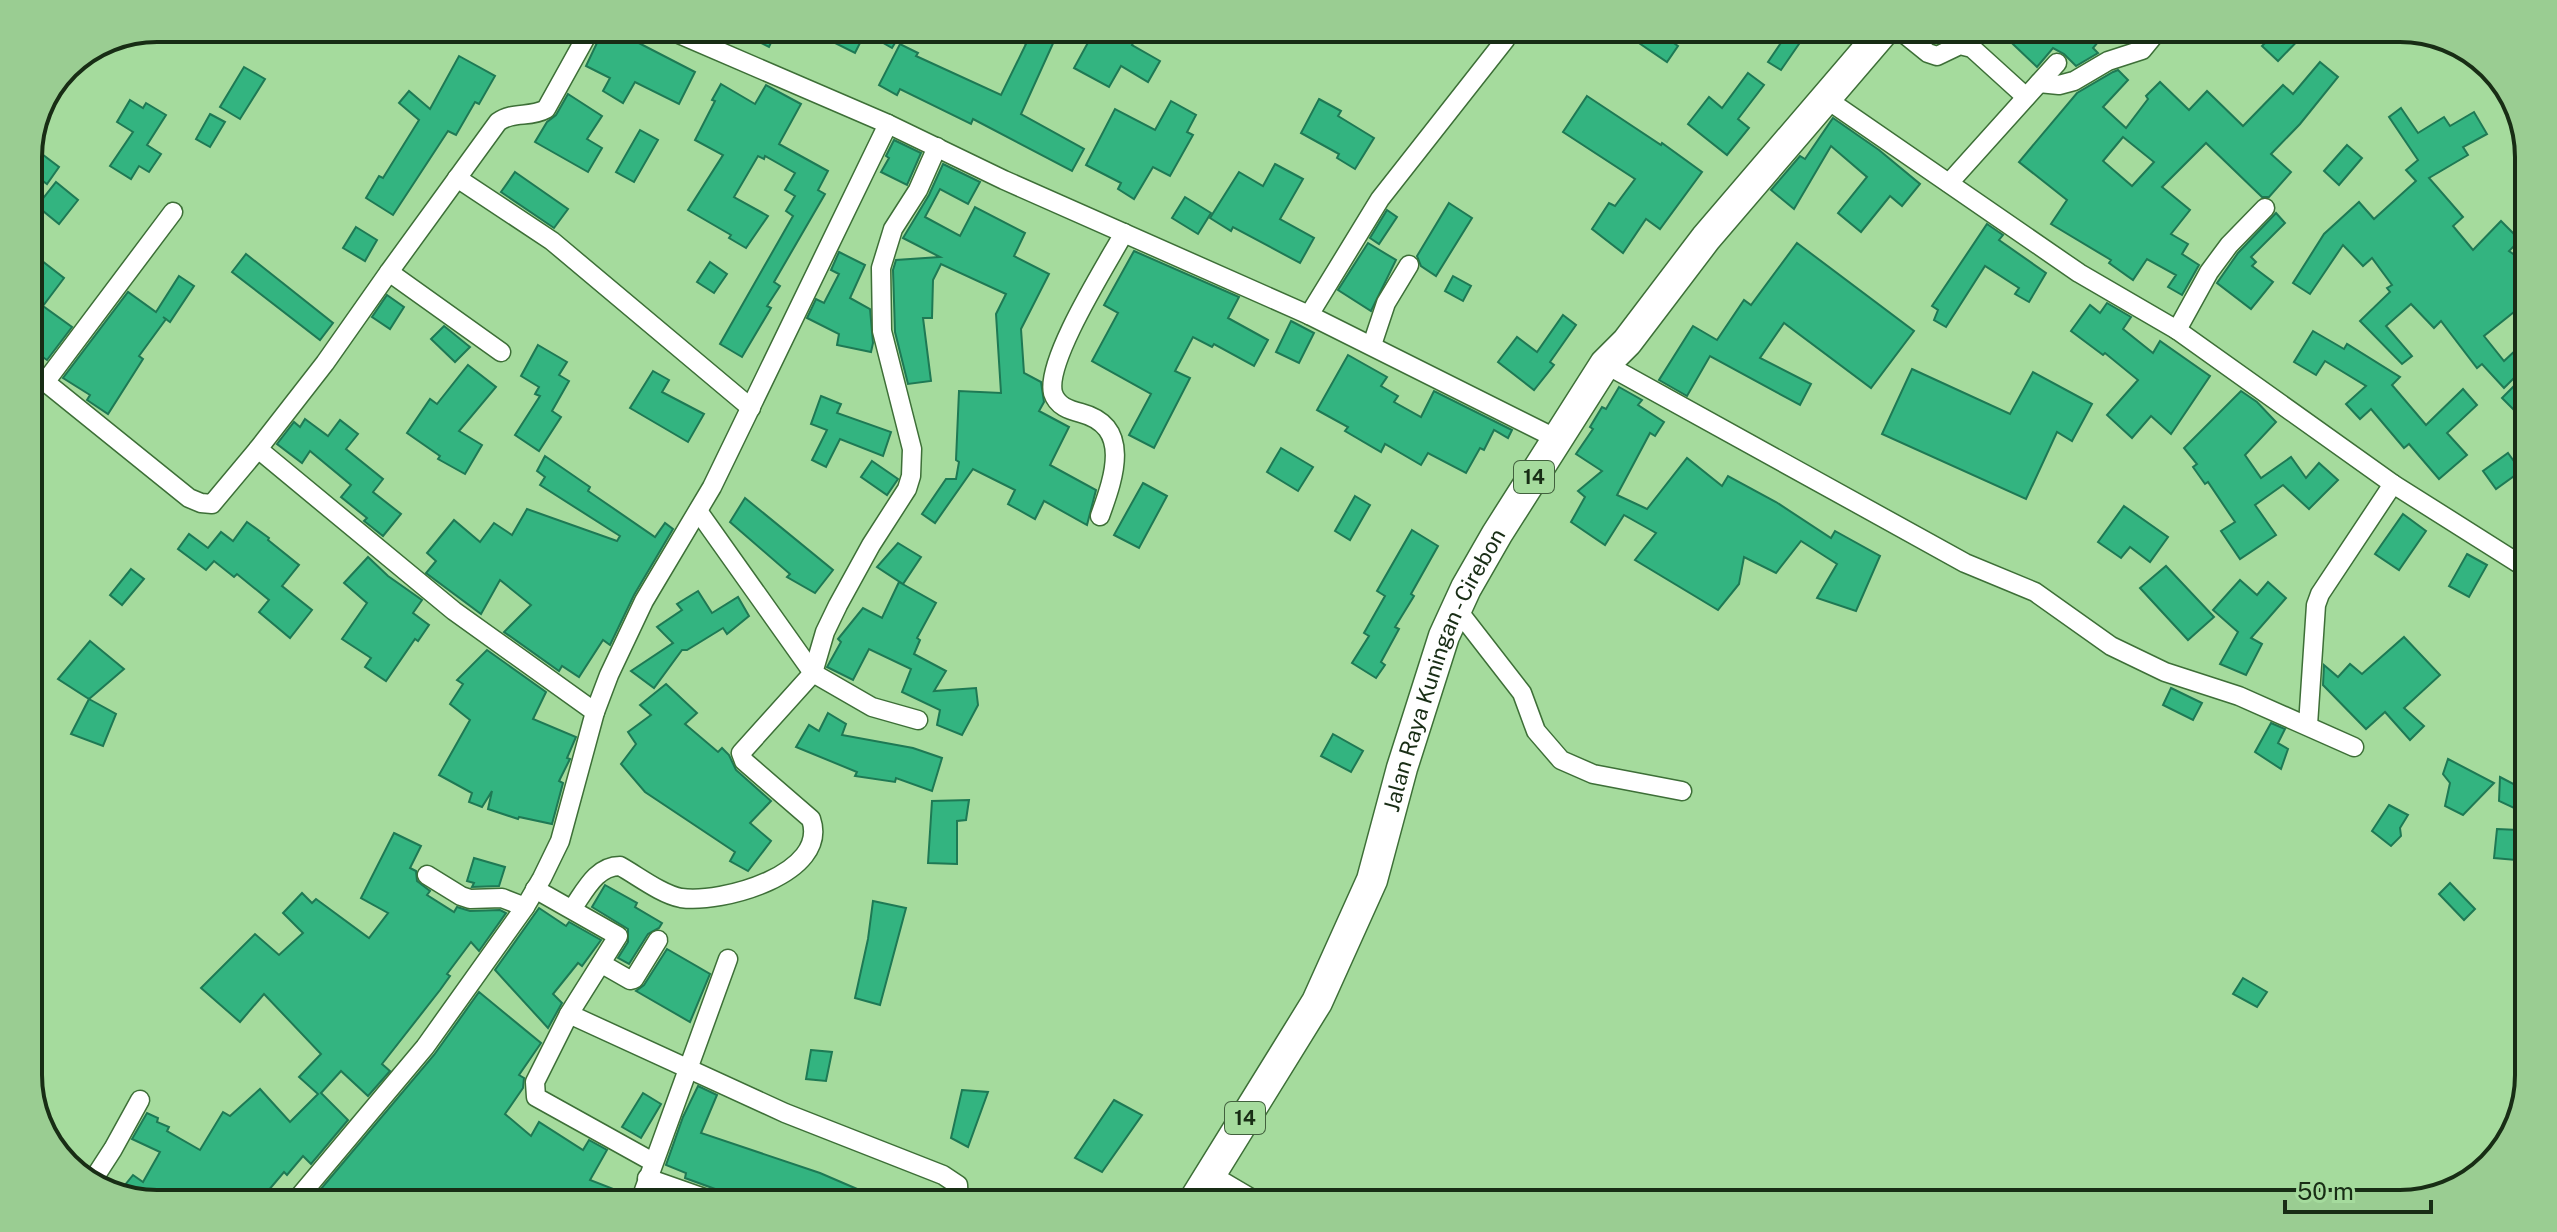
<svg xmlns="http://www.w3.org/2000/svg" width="2557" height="1232" font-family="'Public Sans',sans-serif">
	<rect width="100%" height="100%" fill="#a5db9d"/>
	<g fill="#33b480" stroke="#1e7954" stroke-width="2" fill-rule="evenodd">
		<polygon points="604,28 636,28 631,39 695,72 679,104 635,82 623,103 603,91 610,78 586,66"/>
		<polygon points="731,28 778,28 769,47"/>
		<polygon points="805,28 845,28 863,37 855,53"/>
		<polygon points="857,28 904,28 892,48"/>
		<polygon points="1028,28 1060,28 1021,114 1084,149 1072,171 973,119 971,124 900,89 897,95 879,85 900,44 918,53 916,56 1001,95 1026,44 1022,42"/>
		<polygon points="1096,28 1141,28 1132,45 1160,61 1148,82 1121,66 1109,87 1074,68"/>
		<polygon points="1645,28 1652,28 1678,46 1667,62 1636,41"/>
		<polygon points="1791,28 1810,28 1781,70 1768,62"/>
		<polygon points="1996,28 2083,28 2099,41 2093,48 2098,53 2076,66 2064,54 2053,48 2037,67"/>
		<polygon points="2252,28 2310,28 2278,61 2262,46 2266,42"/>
		<polygon points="459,56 495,76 479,104 475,102 456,135 448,131 393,215 366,198 379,176 383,178 419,120 399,103 409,91 430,109"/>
		<path d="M2320,62L2338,77L2300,124L2271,154L2291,172L2269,197H2262L2206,143L2162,187L2190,210L2171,234L2188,244L2182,254L2199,265L2182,295L2168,287L2176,275L2147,259L2133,280L2109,263L2111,260L2051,224L2067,200L2019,162L2077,93L2113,72L2118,70L2128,80L2103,107L2126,128L2148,99L2146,96L2160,82L2189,110L2207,91L2243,126L2283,85L2293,94ZM2123,137L2154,162L2132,186L2103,161Z"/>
		<polygon points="244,67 265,79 240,119 220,107"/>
		<polygon points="1748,73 1764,85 1738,119 1749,128 1727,155 1688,124 1709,97 1722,108"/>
		<polygon points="721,84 755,104 766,85 801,104 779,144 828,171 818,190 825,194 774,282 780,286 767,306 771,308 742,357 720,344 793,216 786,211 795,196 785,190 795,173 765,156 764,159 758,156 734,197 768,216 746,248 729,238 731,235 688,210 723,155 695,140 715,101 712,100"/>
		<polygon points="568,94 602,116 587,139 602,148 588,172 535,142 547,122 556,115"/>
		<polygon points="1587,96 1661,145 1662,143 1702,172 1660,229 1646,219 1623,253 1592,229 1609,203 1615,206 1635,179 1563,132"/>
		<polygon points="1319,99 1341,111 1338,116 1374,138 1355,169 1337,158 1339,154 1301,133"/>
		<polygon points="130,100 143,108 146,103 166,115 147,145 161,154 149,172 139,166 131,179 110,166 133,132 117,122"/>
		<polygon points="1171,101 1196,115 1187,132 1193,135 1170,176 1153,167 1134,199 1118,189 1121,183 1086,165 1115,109 1155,130"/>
		<polygon points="2401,108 2418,133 2444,117 2450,126 2474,112 2487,134 2463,147 2468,155 2429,178 2463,217 2453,226 2473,250 2501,221 2520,240 2509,251 2529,265 2529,271 2519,285 2529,295 2529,300 2484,336 2504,361 2517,349 2529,363 2504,388 2482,364 2477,368 2441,321 2434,328 2411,304 2386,326 2412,356 2402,364 2360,321 2390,292 2387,288 2392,285 2372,258 2363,266 2343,245 2310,294 2293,283 2324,234 2359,202 2374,219 2416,181 2406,170 2418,160 2389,117"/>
		<polygon points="210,114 225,122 210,147 196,139"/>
		<polygon points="1833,118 1879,150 1920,184 1902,206 1890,196 1861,232 1838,213 1867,177 1831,146 1794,209 1771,190 1800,156 1805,159"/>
		<polygon points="640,130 658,140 634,182 616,172"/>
		<polygon points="894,140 921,153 907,185 881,172 889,158 886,156"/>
		<polygon points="2347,145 2362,158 2339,185 2324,171"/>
		<polygon points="38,151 59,167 47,184 28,170 28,164"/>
		<polygon points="943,164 980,182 968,204 940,189 925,217 960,236 975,207 1025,233 1014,256 1049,274 1021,329 1024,373 1041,382 1044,402 1039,411 1069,427 1050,465 1096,490 1087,525 1044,501 1035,519 1008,504 1015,490 973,469 935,523 922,514 946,479 956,479 959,462 956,460 959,391 1001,393 996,314 1006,294 941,264 933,280 932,318 923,318 931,381 908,384 895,332 893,270 896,260 940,257 903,238 929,195"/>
		<polygon points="1275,164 1303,179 1280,219 1314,238 1300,263 1233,227 1231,231 1210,218 1239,172 1263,186"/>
		<polygon points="515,172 568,209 554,228 501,192"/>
		<polygon points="56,182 78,200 59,224 37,206"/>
		<polygon points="1185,197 1211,213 1198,234 1172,218"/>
		<polygon points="1449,203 1472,218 1436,276 1421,266 1417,256"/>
		<polygon points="1387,210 1397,217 1379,244 1370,238"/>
		<polygon points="2276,213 2285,223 2251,257 2256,262 2252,266 2273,282 2251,309 2217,283 2238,253"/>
		<polygon points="1987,224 2003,235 1999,240 2046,273 2029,302 2015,294 2019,288 1985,266 1946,327 1934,320 1938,310 1932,306"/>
		<polygon points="356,227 377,240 365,261 343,248"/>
		<polygon points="1368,243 1396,260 1371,311 1338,290"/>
		<polygon points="1797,243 1914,331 1871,388 1784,323 1760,358 1811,384 1800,405 1710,356 1687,396 1659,380 1693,326 1717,340 1744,300 1751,305"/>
		<polygon points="28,250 64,278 43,306 72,327 47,360 28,347"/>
		<polygon points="1134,251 1239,297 1228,318 1268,340 1254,366 1214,344 1212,347 1193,337 1175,371 1190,378 1154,448 1129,435 1151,394 1092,361 1118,313 1104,305"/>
		<polygon points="839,252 865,265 850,298 870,309 873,343 871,352 837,345 839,334 807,318 816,299 824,303 839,274 831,270"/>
		<polygon points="246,254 333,323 320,340 232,272"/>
		<polygon points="710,262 727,274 714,293 697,282"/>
		<polygon points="179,276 194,286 170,322 163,317 166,319 139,356 143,359 108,414 87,400 90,395 63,378 128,292 156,312"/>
		<polygon points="1453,276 1471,286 1463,301 1445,291"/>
		<polygon points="387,295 404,307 390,329 372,317"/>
		<polygon points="2107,303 2131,317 2123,329 2153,353 2160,341 2210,376 2171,434 2151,416 2132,438 2107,415 2138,380 2105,353 2103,355 2071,331 2090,305 2100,313"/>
		<polygon points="1563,315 1576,325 1550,362 1554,365 1534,390 1498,362 1517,337 1537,352"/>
		<polygon points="1291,321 1314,333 1299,363 1276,352"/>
		<polygon points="444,326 470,347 455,362 431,339"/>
		<polygon points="2313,331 2344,349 2347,344 2400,377 2392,385 2426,425 2463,389 2477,405 2447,433 2467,455 2439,479 2409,444 2404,448 2371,409 2360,419 2346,404 2366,386 2325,361 2316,375 2294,362"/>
		<polygon points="538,345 567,362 559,375 569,381 552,411 561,417 539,451 515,435 540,396 535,394 539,387 521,376"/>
		<polygon points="1348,355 1387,377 1381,386 1398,396 1394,402 1421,417 1434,391 1512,430 1508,438 1494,430 1484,450 1480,448 1466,473 1428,453 1421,465 1385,444 1381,452 1345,431 1348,427 1317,410"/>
		<polygon points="468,365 496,387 459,431 482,445 465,474 438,459 440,456 407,433 430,399 437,404"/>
		<polygon points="1912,369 2010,414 2033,372 2092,404 2072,441 2057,432 2026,499 1882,434"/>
		<polygon points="653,371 669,380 662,392 704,414 688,442 630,408"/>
		<polygon points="2518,382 2529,393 2529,425 2502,398"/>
		<polygon points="1619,387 1642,400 1638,405 1664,422 1655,436 1650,433 1617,495 1647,509 1687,458 1722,486 1728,476 1776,502 1831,538 1835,531 1880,556 1856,611 1817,598 1837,564 1801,541 1776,573 1744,557 1739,584 1718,610 1635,560 1656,533 1624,515 1605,545 1571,522 1585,497 1578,491 1602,471 1576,454 1593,429 1590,427 1602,407 1606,409"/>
		<polygon points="2241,391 2257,402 2276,422 2245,455 2261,478 2291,457 2306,478 2319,463 2338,480 2309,509 2283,485 2255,505 2276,535 2240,559 2221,531 2235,522 2208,482 2205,484 2193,467 2197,464 2184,448"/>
		<polygon points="821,396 841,404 837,413 891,432 883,456 840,439 826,467 812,460 827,430 811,424"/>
		<polygon points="305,419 328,436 340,420 358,434 346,449 383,479 373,492 401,514 383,536 364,521 367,518 341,497 351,485 310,451 302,463 277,444 294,422 300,427"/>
		<polygon points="1281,448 1313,467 1298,491 1267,472"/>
		<polygon points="2508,453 2521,471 2496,489 2483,471"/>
		<polygon points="545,456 590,487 588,491 655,537 665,523 673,529 634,595 610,645 603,640 579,677 562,666 559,671 504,632 531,605 500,580 481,614 426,573 436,561 427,553 454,520 480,542 494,523 512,535 527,509 617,541 620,536 540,485 545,477 537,471"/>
		<polygon points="872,461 898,479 887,495 861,477"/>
		<polygon points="1143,483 1167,496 1139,548 1114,535"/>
		<polygon points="1355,496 1370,505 1350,540 1335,531"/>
		<polygon points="745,498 833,570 815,593 787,577 790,574 730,522"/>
		<polygon points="2124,506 2168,537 2150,562 2130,547 2121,558 2098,542"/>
		<polygon points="2403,514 2426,531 2399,570 2375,554"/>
		<polygon points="247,522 269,538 268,540 299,565 282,586 312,610 290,638 259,612 269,600 237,574 234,577 214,561 206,570 178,549 189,534 208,548 221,532 233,541"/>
		<polygon points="1412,530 1438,546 1411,594 1414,596 1395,627 1399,629 1381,662 1385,665 1376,678 1352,663 1369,636 1364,633 1385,596 1377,591"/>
		<polygon points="898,543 921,557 903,584 877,567"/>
		<polygon points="2467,554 2487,565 2469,597 2449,586"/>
		<polygon points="368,557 388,576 422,600 413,613 429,625 418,641 415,639 386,681 365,667 371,658 342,639 367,603 344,583"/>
		<polygon points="2166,566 2214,617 2188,640 2140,588"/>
		<polygon points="131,569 144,579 122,605 110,595"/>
		<polygon points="2240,580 2257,595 2268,582 2286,598 2251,638 2262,644 2246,675 2220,664 2238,632 2213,610"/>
		<polygon points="899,582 936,603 917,638 920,640 914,654 946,671 934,691 976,688 978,705 962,735 937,725 940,710 902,692 911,669 869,649 853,680 827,667 841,642 838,639 863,608 882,618"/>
		<polygon points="698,591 712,613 738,597 749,616 727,634 723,628 687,650 682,650 654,688 631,671 673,643 657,627 682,610 677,604"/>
		<polygon points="2404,637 2440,675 2404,708 2424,726 2410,740 2385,712 2366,729 2323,685 2324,665 2338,677 2350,664 2362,674"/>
		<polygon points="90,641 124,669 89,699 58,679"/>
		<polygon points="487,650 546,692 533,719 576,737 567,758 570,759 559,781 563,783 552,824 519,817 518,819 488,809 492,791 482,807 469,802 472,793 439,775 470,720 450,704 463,684 457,680"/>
		<polygon points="666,684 697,713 685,724 718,752 722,748 729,755 736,770 771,801 750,823 771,841 748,871 730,861 735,852 645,792 621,764 636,744 628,732 651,715 640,705"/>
		<polygon points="2171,688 2202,703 2193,720 2163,705"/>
		<polygon points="89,699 116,714 103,746 71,734"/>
		<polygon points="828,713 846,724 842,735 913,748 942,758 932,791 896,778 895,782 855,776 857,772 796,747 809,725 819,731"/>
		<polygon points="2271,723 2285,729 2278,743 2288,749 2281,769 2255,752"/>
		<polygon points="1333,734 1363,751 1351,772 1321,756"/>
		<polygon points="2448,759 2494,783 2463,815 2445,806 2450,783 2443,774"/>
		<polygon points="2500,777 2529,792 2529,815 2499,801"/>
		<polygon points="969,800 966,820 957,821 957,864 928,863 932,801"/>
		<polygon points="2389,805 2408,815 2400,828 2401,836 2391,846 2372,831"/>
		<polygon points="2497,829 2518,830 2516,860 2494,858"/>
		<polygon points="394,833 421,846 410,868 416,871 417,881 430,891 427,895 454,912 457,907 470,911 500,910 506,913 479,951 471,942 447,974 450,976 440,990 382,1064 390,1071 368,1096 341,1071 321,1093 348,1120 311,1164 303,1156 287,1175 284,1172 257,1204 157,1204 117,1195 133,1175 143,1182 160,1152 132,1139 147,1113 158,1118 157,1122 169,1127 167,1131 200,1150 223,1112 230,1116 260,1089 290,1122 318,1094 299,1077 321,1054 264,994 240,1022 201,988 255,934 279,955 303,933 283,913 302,893 312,903 316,899 369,938 388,913 361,898"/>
		<polygon points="474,858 505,867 499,886 472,887 474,883 467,881"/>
		<polygon points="2450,883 2475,909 2464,920 2439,894"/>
		<polygon points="605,885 637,903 635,907 662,923 659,928 648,934 629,964 618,958 628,942 628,929 592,907"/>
		<polygon points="873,901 906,908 880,1005 855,998 868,939"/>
		<polygon points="539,908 566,926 569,922 601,940 582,966 578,963 553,994 562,1003 548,1028 495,970"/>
		<polygon points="667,949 710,974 690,1022 636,991 644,985"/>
		<polygon points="2243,978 2267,992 2257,1007 2233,994"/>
		<polygon points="479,992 541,1043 519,1075 524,1078 523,1088 505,1114 531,1136 539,1122 583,1150 589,1140 607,1150 590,1180 629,1195 627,1204 525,1204 513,1196 504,1204 323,1204 315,1196 434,1055"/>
		<polygon points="811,1050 832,1052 826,1081 806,1079"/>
		<polygon points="698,1086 717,1095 701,1133 820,1173 892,1204 793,1204 769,1194 767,1204 733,1204 731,1197 726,1193 685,1178 686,1173 666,1165 683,1117"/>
		<polygon points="962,1090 988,1092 968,1147 951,1138"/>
		<polygon points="643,1093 661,1104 641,1138 622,1127"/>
		<polygon points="1114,1100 1142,1115 1102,1172 1075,1158"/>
	</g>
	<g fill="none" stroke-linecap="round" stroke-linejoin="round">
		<g stroke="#3d6f37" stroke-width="21">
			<g id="minor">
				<polyline points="665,28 888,124 1004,180 1309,315 1559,440"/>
				<polyline points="1897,28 1928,53 1937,56 1960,45 1972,48 2026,97"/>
				<polyline points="2039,83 2059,85 2074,81 2108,61 2142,50 2160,28"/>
				<polyline points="1825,98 2079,273 2177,330 2393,484 2529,570"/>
				<polyline points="457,178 552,241 751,408"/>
				<polyline points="1949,183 2057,63"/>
				<path d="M389,272L498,122C513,111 530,118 546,109L591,28"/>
				<polyline points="1309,315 1380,199 1505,40 1511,28"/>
				<polyline points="2177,330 2209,272 2229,245 2265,208"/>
				<polyline points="1372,345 1386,303 1409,265"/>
				<polyline points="1605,364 1965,563 2035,592 2111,646 2165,672 2239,696 2354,747"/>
				<polyline points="28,368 189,498 201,503 212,504 258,449 454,611 595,712"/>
				<polyline points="46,381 173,212"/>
				<polyline points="258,449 325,363 389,272 501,352"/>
				<polyline points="698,511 813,673 872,707 918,720"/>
				<path d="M1100,516C1112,482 1134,427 1081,413C1069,410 1057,406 1053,393C1045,361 1107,264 1124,233"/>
				<polyline points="1456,608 1522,693 1536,731 1561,760 1593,774 1682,791"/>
				<polyline points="2308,725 2316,605 2320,594 2393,484"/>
				<polyline points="427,875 461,896 470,899 502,898 525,907"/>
				<polyline points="535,889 618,936 569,1014 785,1113 943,1175 958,1185 959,1204"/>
				<path d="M572,909C585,891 596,866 620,866C638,876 661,894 681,898C721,904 830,874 811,819L744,761L741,753L813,673L825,632L838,605L871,545L907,489L911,476L912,449L882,331L881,268L893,229L918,190L937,147"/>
				<polyline points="602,964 630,980 634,979 658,940"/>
				<polyline points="569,1014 535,1082 536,1097 653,1162"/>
				<polyline points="1210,1174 1261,1204"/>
				<polyline points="647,1178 721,1204"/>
				<polyline points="91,1183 113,1149 140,1100"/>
				<polyline points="293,1204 425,1047 525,907 542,878 560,841 595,712 609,675 644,601 712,487 888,124"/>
				<polyline points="639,1204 728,959"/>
			</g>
		</g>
		<g stroke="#3d6f37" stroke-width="33">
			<g id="trunk">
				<path id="s1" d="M1192,1204L1317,1002L1372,880L1402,768L1444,636L1466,588L1497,534L1605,364L1627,342L1706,238L1886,28"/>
			</g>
		</g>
		<use href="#minor" stroke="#fff" stroke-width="18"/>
		<use href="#trunk" stroke="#fff" stroke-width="30"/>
	</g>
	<g text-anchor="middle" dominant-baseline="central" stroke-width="7" stroke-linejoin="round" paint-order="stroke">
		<g fill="#a5db9d" stroke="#42613e" stroke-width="2">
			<rect x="1514" y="461" width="40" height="32" rx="6"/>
			<rect x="1225" y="1102" width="40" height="32" rx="6"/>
		</g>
		<g font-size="20" font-weight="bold" fill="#182d15">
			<text x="1534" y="477">14</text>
			<text x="1245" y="1118">14</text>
		</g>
		<g font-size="22" fill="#182d15" stroke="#a5db9d">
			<text stroke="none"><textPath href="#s1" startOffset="594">Jalan Raya Kuningan - Cirebon</textPath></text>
		</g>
	</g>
	<path d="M0 0H2557V1232H0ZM157 42H2400A115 115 0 0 1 2515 157V1075A115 115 0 0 1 2400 1190H157A115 115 0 0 1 42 1075V157A115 115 0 0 1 157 42Z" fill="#9acd92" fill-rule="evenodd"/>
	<path fill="none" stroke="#182d15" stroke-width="4" d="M157 42H2400A115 115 0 0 1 2515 157V1075A115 115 0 0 1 2400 1190H157A115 115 0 0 1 42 1075V157A115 115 0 0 1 157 42Z"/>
	<path d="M2285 1200v12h146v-12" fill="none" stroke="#182d15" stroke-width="4"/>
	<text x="2297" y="1200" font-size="24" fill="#182d15" stroke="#a5db9d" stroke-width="6" paint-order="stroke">50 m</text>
</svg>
